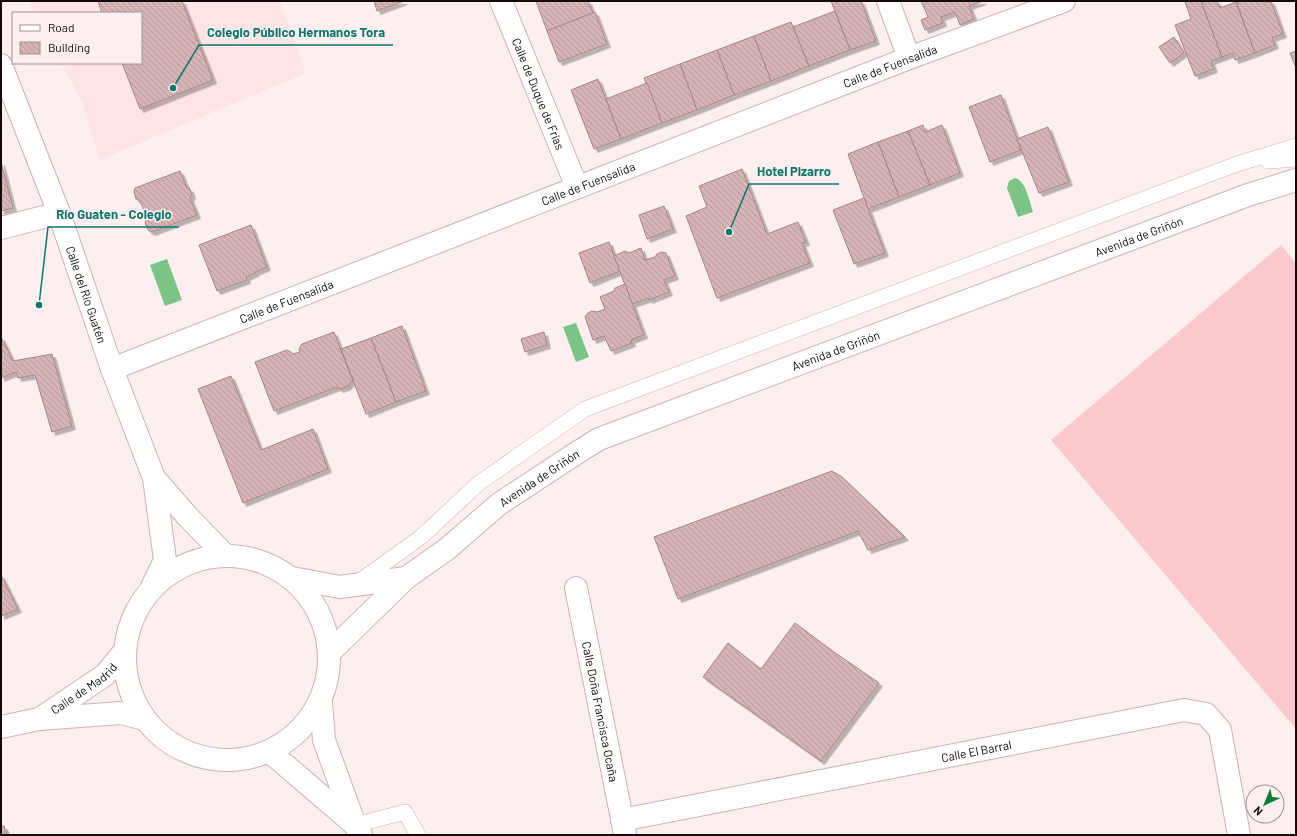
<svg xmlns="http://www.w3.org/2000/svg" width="1297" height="836" font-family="Barlow,sans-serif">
	<defs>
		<pattern id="building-back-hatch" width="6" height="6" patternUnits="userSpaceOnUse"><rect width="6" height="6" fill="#d6b4b6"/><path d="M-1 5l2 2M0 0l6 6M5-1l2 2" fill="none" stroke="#b7999b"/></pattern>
		<filter id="shadow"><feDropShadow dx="3.5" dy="3.5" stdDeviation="0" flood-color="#0004"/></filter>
	</defs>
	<rect width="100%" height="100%" fill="#fdefef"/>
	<polygon fill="#ffe4e5" points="29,1 280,1 306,73 100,160 82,102 61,63 141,63 141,13 35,13"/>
	<polygon fill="#fac9cd" points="1281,245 1296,263 1296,729 1051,440"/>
	<g fill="#7cc387">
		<path d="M1015,178C1026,181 1029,200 1033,212L1018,217L1007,188L1009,181Z"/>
		<polygon points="167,259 182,300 165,306 150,265"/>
		<polygon points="576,323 589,357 576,362 563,327"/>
	</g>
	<g fill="url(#building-back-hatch)" stroke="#a58487" filter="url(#shadow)">
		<polygon points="98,1 182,1 213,80 140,109 122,63 141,63 141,13 102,13"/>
		<polygon points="374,1 404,1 377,11"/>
		<polygon points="536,1 588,1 593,13 547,31"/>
		<polygon points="831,1 861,1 876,41 850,50"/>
		<polygon points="921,1 983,1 969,6 974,19 960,25 955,12 941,17 943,23 925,30 921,20 928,17"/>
		<polygon points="1187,1 1201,1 1222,57 1211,61 1214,69 1195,76 1175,25 1191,19 1185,2"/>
		<polygon points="1201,1 1217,1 1220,8 1236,2 1255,53 1235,60 1233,53 1222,57"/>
		<polygon points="1236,1 1271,1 1283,34 1272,38 1275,45 1255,53"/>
		<polygon points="835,11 850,50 809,66 793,27"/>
		<polygon points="595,12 607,44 559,62 547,31"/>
		<polygon points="791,22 809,66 771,81 754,36"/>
		<polygon points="754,36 771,81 734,95 717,50"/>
		<polygon points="1174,37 1184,53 1170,63 1159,47"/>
		<polygon points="717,50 734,95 697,110 680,64"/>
		<polygon points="1296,51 1296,68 1290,53"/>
		<polygon points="680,64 697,110 662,123 644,78"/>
		<polygon points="598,79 621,139 594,149 571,90"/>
		<polygon points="647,83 662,123 621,139 606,99"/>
		<polygon points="1001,95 1021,150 990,162 969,107"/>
		<polygon points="923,125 925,132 942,125 960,173 930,185 908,131"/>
		<polygon points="1048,127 1069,182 1039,193 1017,139"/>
		<polygon points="908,131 930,185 899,197 878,142"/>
		<polygon points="878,142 899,197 868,209 848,154"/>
		<polygon points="1,162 13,208 1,211"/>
		<polygon points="742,169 767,234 798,222 806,242 802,243 810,263 717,298 686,216 707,207 699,186"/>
		<polygon points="180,171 187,188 190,189 192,195 190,198 197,215 152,232 148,230 145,223 147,218 140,201 136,199 134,192 135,188"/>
		<polygon points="864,198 885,253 854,264 833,210"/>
		<polygon points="664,206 673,229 647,239 639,215"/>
		<polygon points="251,225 267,267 255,272 255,273 246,277 247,280 217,291 199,245"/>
		<polygon points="609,242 620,271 590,283 579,253"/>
		<polygon points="641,248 645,260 655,257 657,254 661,252 666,253 675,276 664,280 669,292 649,300 649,298 632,304 614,256 625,251 629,253"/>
		<polygon points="625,284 644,335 631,340 632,343 611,351 604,336 593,340 585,317 588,313 592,311 597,312 605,309 600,297 614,291 615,288"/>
		<polygon points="402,326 426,391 396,402 371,338"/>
		<polygon points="334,332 353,381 350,383 348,386 340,389 337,387 274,411 255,362 287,350 291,352 293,354 300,352 299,349 302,344"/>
		<polygon points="544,332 547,345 525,352 521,339"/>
		<polygon points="1,337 13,361 52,354 72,426 52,432 35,375 18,378 16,372 1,378"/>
		<polygon points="371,338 396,402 366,414 341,349"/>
		<polygon points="231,376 261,450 313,429 328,469 243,503 198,389"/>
		<polygon points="832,471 842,477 905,537 868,550 858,531 678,599 654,537"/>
		<polygon points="1,575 18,609 1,616"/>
		<polygon points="795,623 834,652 879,683 821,761 703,677 728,643 761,669"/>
		<polygon points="1,826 4,826 7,835 1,835"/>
	</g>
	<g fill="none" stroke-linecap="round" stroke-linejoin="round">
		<g stroke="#d1afb2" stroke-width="16">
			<g id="lane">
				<polyline points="1268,161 1296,159"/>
				<polyline points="357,583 421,537 479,483 585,409 1237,164 1296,146"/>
				<polyline points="355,825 405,812 418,835"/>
			</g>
		</g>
		<g stroke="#d1afb2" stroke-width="24">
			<g id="street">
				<path id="s1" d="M501,1L577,187"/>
				<polyline points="888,1 909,58"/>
				<polyline points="1,228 59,213"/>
				<path id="s2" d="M112,369L909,58L1064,1"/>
				<path id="s3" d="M576,588L625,834"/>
				<polyline points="321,703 324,740 355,825 361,835"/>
				<polyline points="270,752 354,824"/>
				<path id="s4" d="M622,820L1184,710L1206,714L1220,730L1239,835"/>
			</g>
		</g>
		<g stroke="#d1afb2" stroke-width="24">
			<g id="secondary">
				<path id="s5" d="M1,65L59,213L112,369L154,478L165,560L152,587"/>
				<polyline points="154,478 188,517 225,555"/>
			</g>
		</g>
		<g stroke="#d1afb2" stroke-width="24">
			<g id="primary">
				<circle cx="227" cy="658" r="102"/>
				<polyline points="292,578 340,587 406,578"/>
				<path id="s6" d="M330,652L406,578L447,549L499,504L575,454L599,439L1248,195L1296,180"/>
				<path id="s7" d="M41,718L105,675L124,652"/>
				<polyline points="1,727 39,719 121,713 144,719"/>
			</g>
		</g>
		<use href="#lane" stroke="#fff" stroke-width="15"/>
		<use href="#street" stroke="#fff" stroke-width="22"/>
		<use href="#secondary" stroke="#fff" stroke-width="22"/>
		<use href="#primary" stroke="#fff" stroke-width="22"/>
	</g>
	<g text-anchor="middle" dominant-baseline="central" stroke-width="3" stroke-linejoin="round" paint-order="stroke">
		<g font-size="12" fill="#14090a" stroke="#fdefef">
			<text stroke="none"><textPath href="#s2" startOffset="835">Calle de Fuensalida</textPath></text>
			<text stroke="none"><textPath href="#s1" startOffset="100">Calle de Duque de Frías</textPath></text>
			<text stroke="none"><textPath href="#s2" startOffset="511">Calle de Fuensalida</textPath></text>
			<text stroke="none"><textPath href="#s6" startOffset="921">Avenida de Griñón</textPath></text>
			<text stroke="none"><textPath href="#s5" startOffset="245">Calle del Río Guatén</textPath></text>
			<text stroke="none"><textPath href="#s2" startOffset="187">Calle de Fuensalida</textPath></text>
			<text stroke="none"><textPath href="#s6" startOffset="597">Avenida de Griñón</textPath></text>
			<text stroke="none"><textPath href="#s6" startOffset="273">Avenida de Griñón</textPath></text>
			<text stroke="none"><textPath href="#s7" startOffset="52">Calle de Madrid</textPath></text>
			<text stroke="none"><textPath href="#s3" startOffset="126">Calle Doña Francisca Ocaña</textPath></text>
			<text stroke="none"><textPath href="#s4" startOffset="361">Calle El Barral</textPath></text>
		</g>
	</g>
	<path fill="none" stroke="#0f766e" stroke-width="1.5" d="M173 88L199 45H393M729 232L749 184H839M39 305L48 227H179"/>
	<g fill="#0f766e" stroke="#fdefef" stroke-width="1.5">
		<circle cx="173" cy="88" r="4"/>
		<circle cx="729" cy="232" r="4"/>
		<circle cx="39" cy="305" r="4"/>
	</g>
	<g font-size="13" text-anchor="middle" font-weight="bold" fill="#0f766e" stroke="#fdefef" stroke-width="3" stroke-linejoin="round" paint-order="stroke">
		<text x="296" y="37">Colegio Público Hermanos Tora</text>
		<text x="794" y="176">Hotel Pizarro</text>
		<text x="114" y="219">Río Guaten - Colegio</text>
	</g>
	<rect width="1297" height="836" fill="none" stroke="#14090a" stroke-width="4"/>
	<rect x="12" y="12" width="130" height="52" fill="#fdefef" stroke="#a09393"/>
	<rect x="20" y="25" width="20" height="6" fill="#ffffff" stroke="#a09393"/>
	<text x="48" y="32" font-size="12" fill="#14090a">Road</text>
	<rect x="20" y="42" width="20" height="12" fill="url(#building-back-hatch)" stroke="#a09393"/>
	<text x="48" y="52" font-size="12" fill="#14090a">Building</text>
	<g transform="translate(1265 804) rotate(224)"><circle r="19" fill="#fdefef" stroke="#a09393"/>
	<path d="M0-3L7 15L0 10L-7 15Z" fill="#0d7d34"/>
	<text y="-6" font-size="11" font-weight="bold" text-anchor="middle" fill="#14090a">N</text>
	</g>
</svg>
